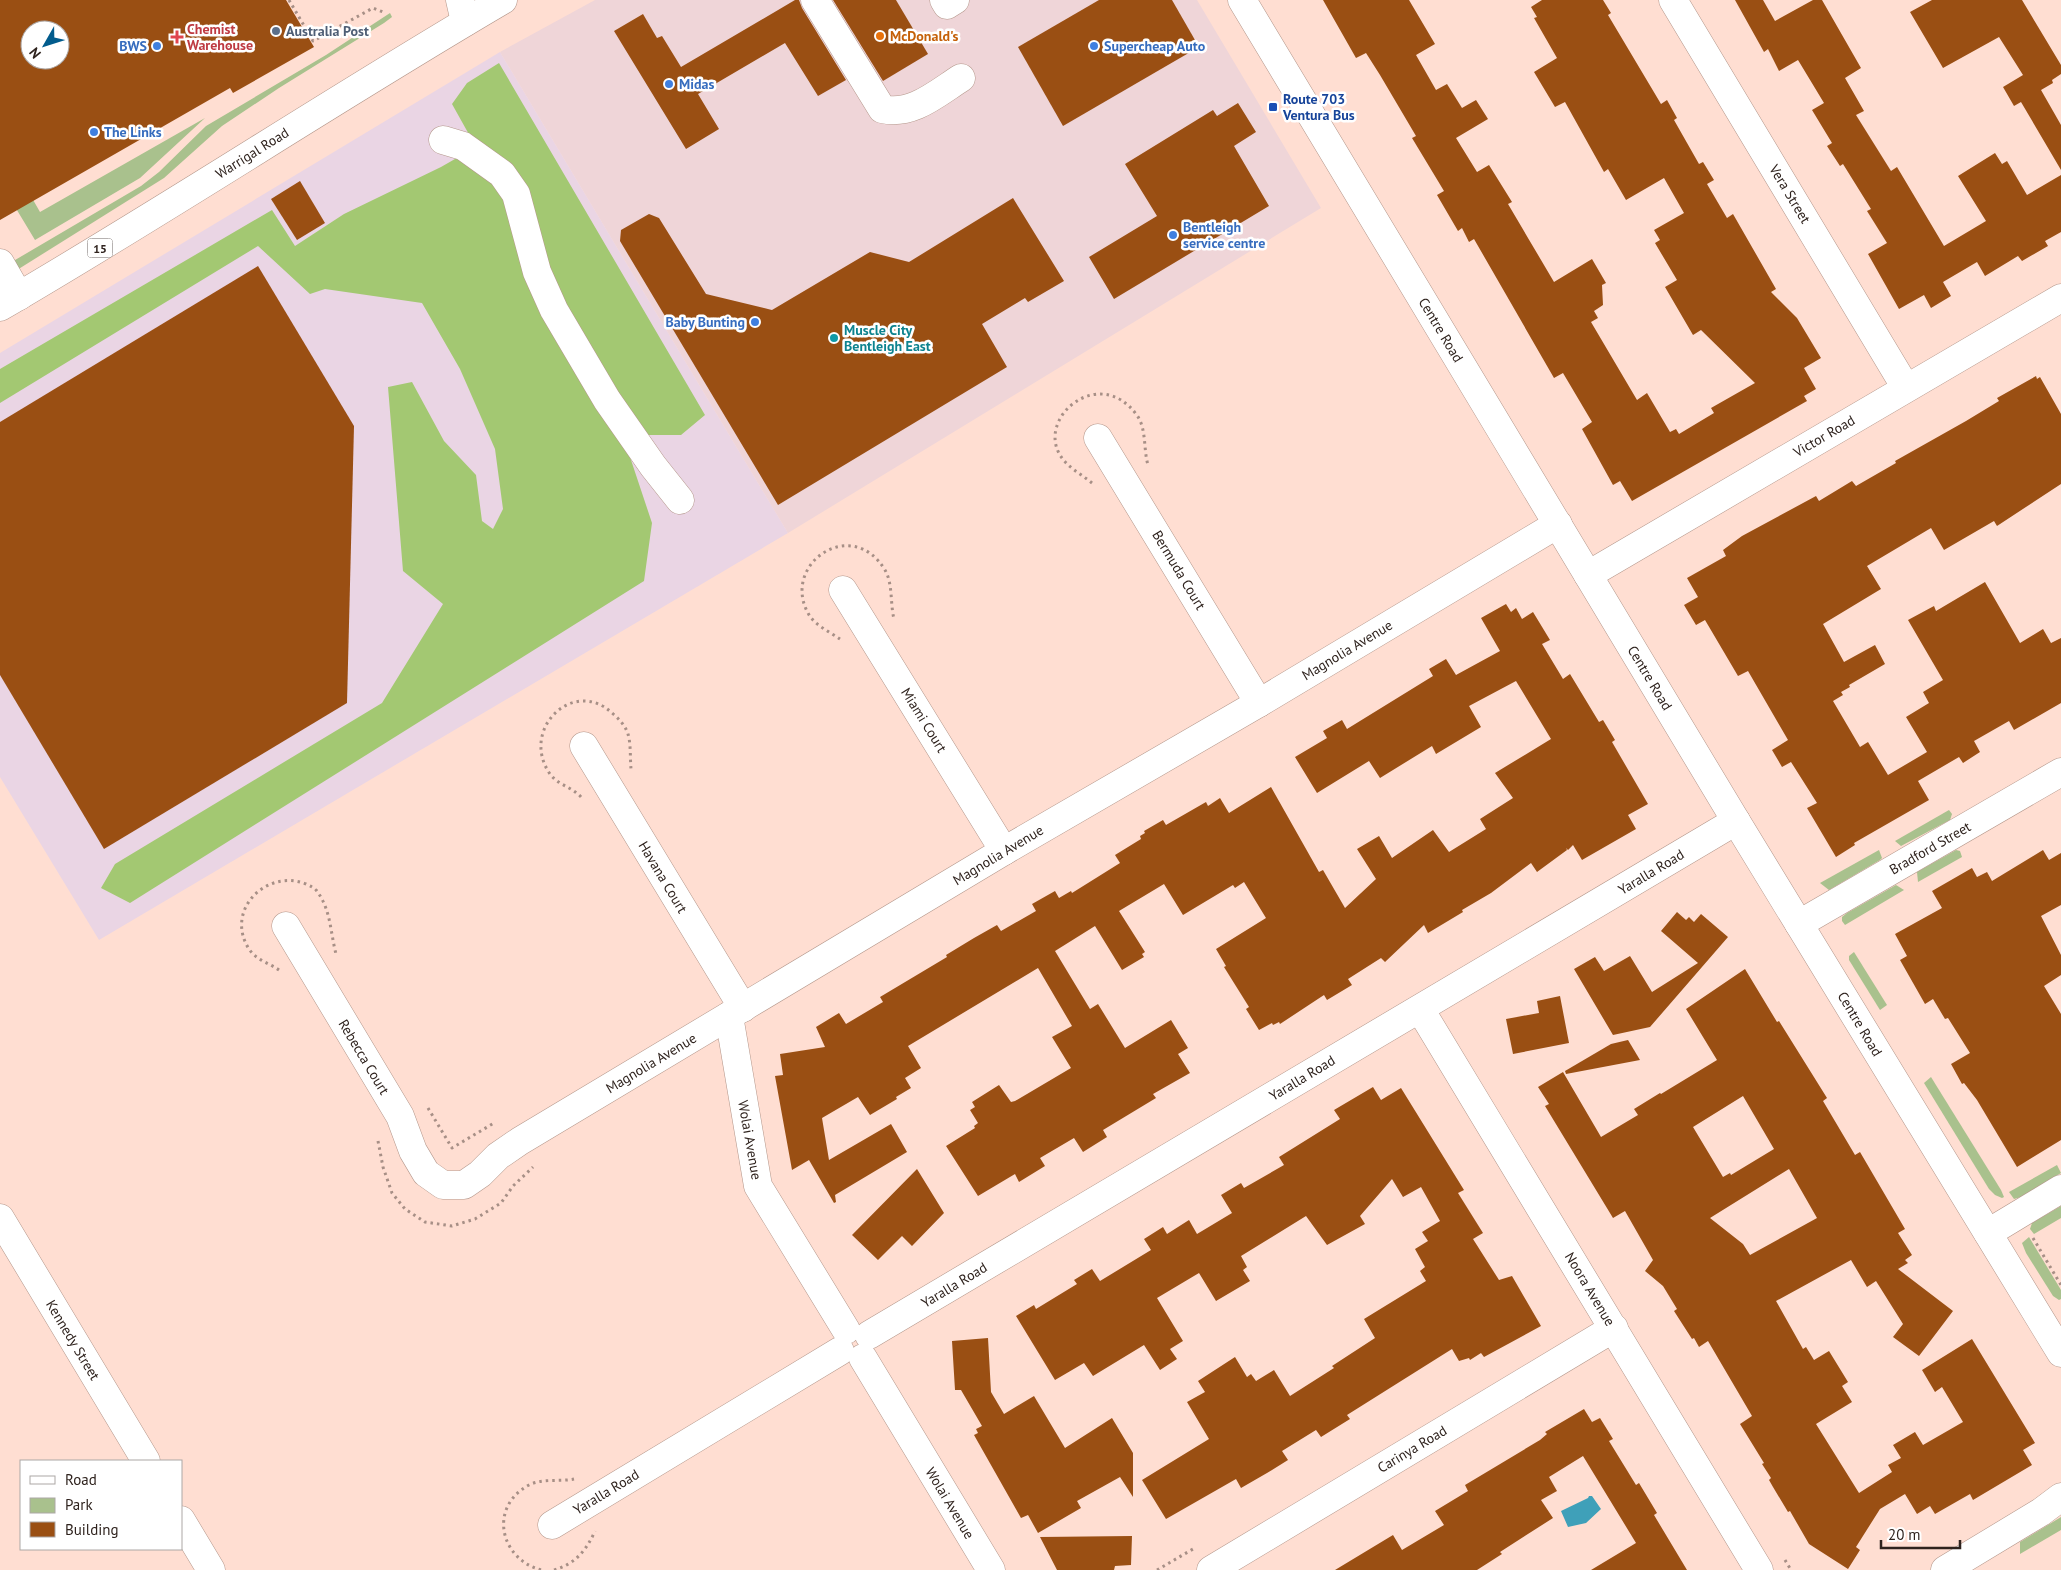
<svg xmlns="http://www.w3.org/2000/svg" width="2061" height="1570" font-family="'PT Sans',sans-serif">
	<rect width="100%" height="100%" fill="#ffded2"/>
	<polygon fill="#efd5d8" points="595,0 1197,0 1321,208 788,533 500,52"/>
	<polygon fill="#ead5e4" points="500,52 788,533 99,940 0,777 0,353"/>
	<g fill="#a9c18d">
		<polygon points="390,13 392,17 384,23 279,88 222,126 164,178 17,270 10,263 141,186 159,172 206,126 326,55"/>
		<polygon points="205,118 140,178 35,240 0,182 0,120 32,198 40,212"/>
		<polygon points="1949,810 1952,814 1950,820 1901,846 1895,841"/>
		<polygon points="1879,850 1882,858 1880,860 1829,890 1820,883"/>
		<polygon points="1956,850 1960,851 1962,857 1918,882 1917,872"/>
		<polygon points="1896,885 1904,890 1845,925 1842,921 1842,917 1847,913"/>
		<polygon points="1854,952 1887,1005 1880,1010 1849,960 1849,956"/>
		<polygon points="1931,1077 2001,1190 2004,1197 2002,1198 1995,1195 1989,1189 1924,1083"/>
		<polygon points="2057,1165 2061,1173 2021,1197 2014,1199 2009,1192"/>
		<polygon points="2061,1206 2061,1218 2034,1234 2030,1229 2032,1223"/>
		<polygon points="2029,1237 2061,1290 2061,1299 2059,1300 2053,1296 2026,1253 2022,1243"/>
		<polygon points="2061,1517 2061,1530 2020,1554 2020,1542"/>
	</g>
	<polygon fill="#a3c872" points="499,63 705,415 681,435 643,435 627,448 652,523 644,581 130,903 101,888 115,864 382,703 443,604 403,571 388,387 412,382 444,441 476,475 482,521 493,529 503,509 495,449 460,369 422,303 325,289 310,294 258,246 0,403 0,369 272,210 295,246 344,214 441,167 476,147 452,104 467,83"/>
	<polygon fill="#3fa0b9" points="1589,1496 1592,1496 1601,1509 1586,1523 1568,1527 1561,1511 1588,1498"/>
	<g fill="#9a4f13" fill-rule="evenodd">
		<path d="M0,0H286L314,47L233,93L230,88L0,220ZM30,30H60V60H30Z"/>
		<polygon points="795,0 799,0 802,8 846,80 818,96 785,43 698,94 719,129 686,149 614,31 643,14 657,38 662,36 681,67"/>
		<polygon points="833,0 896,0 928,54 883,81"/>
		<polygon points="1099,0 1172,0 1199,47 1063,126 1018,47"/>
		<polygon points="1323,0 1409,0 1435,44 1416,55 1436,90 1447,84 1462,108 1476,100 1488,119 1456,138 1477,172 1489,165 1512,202 1508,204 1554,282 1592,259 1606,283 1602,285 1603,305 1594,311 1598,318 1591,322 1637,400 1647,393 1670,432 1676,429 1679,434 1714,413 1711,408 1755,383 1701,330 1693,335 1665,287 1677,280 1655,243 1660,240 1654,230 1684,213 1664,178 1626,200 1608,169 1604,172 1565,102 1555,107 1534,72 1557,58 1534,18 1537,17 1531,7 1542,0 1603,0 1611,13 1608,15 1661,104 1667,100 1677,118 1674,120 1699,164 1703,162 1714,180 1707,184 1727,218 1733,214 1776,289 1771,292 1797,318 1821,358 1804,368 1816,389 1804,396 1807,401 1632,501 1620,481 1613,485 1582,429 1592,422 1563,373 1554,378 1474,239 1469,242 1462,228 1458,231 1437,195 1444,191 1412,138 1416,136 1380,75 1366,53 1356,58"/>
		<polygon points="1735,0 1763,0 1775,21 1813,0 1822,0 1861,68 1845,78 1864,111 1856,115 1891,171 1897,167 1944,246 1986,221 1958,176 1995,153 2002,164 2007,161 2027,195 2061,175 2061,232 2045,241 2048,246 2022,261 2018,256 1985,276 1977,262 1943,282 1951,296 1931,308 1924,295 1899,309 1868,254 1887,243 1867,211 1871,209 1843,164 1840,166 1827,146 1832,143 1812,110 1824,103 1798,60 1779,71 1768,49 1764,52"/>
		<polygon points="1932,0 2022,0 2061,65 2061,74 2052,80 2053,83 2041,90 2061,125 2061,170 2021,102 2014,106 2003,87 2023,75 1999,37 1943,68 1910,12"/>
		<polygon points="1238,103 1256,132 1234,146 1269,206 1114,299 1089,257 1157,216 1125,164 1213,110 1217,116"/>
		<polygon points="300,181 325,223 297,240 271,199"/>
		<polygon points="1013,198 1064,281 1028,302 1025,298 982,324 1007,367 778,505 620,241 621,230 649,214 659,218 706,294 772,310 870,252 909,262"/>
		<polygon points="258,266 354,426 347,703 104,849 0,675 0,422"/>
		<polygon points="2036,376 2037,379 2040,377 2061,414 2061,484 1997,526 1994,521 1944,550 1931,528 1867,566 1881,589 1823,624 1844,662 1875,645 1885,664 1849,685 1850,687 1841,692 1843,695 1833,701 1860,747 1868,742 1888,775 1927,752 1906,717 1929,703 1923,692 1943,680 1908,620 1934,606 1936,611 1985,582 2020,643 2043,629 2051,643 2061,638 2061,703 2014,730 2009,721 1974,741 1980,752 1963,763 1959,757 1918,781 1929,800 1854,843 1855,845 1836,857 1807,808 1817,803 1791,762 1782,767 1772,750 1788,740 1748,671 1738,676 1705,620 1696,625 1684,605 1698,597 1687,578 1726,556 1723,550 1742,536 1816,496 1819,501 1852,481 1856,486 1896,463 1895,461 1966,421 1999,401 1997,398"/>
		<polygon points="1506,604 1511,612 1516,608 1522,619 1533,612 1550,640 1542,644 1563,679 1570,674 1599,722 1603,720 1615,740 1612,742 1648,804 1628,815 1636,829 1582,860 1573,845 1568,850 1566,848 1567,850 1537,872 1531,863 1491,893 1462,910 1463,912 1428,933 1424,925 1385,962 1381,958 1348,979 1352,985 1327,1000 1324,995 1280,1024 1279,1022 1273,1025 1272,1023 1259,1030 1246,1009 1249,1007 1224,967 1226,966 1216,949 1266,918 1244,882 1235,888 1233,885 1183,915 1164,884 1119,911 1145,952 1142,954 1144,957 1122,970 1095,926 1055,951 1090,1009 1098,1004 1125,1048 1171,1020 1188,1048 1178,1054 1190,1073 1153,1094 1156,1098 1103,1130 1107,1137 1083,1152 1074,1138 1040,1158 1045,1166 1019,1182 1015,1174 978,1196 946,1146 975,1128 974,1126 978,1123 970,1110 975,1107 972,1102 999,1085 1011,1102 1015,1101 1071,1068 1052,1037 1072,1026 1038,968 908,1046 921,1068 905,1078 911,1088 896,1097 897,1099 870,1115 858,1097 822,1118 829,1160 891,1124 907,1152 835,1195 836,1202 834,1203 809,1160 792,1170 775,1076 783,1075 780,1054 825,1047 816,1027 839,1013 846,1024 883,1002 880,997 947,957 946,955 974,938 997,925 1001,931 1036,911 1032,904 1055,891 1059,898 1071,891 1072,893 1120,863 1115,855 1141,839 1140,836 1145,833 1144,831 1163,820 1166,825 1206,802 1208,806 1220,798 1229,813 1271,787 1319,872 1323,870 1345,908 1376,879 1357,849 1379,836 1392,858 1433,830 1449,852 1486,829 1480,819 1513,798 1495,773 1551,739 1516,681 1469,706 1481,727 1436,754 1432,746 1380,778 1369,761 1317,793 1295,757 1327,738 1323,731 1342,720 1347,729 1433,676 1429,669 1446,659 1456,675 1500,651 1481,618"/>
		<polygon points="2043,850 2049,860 2061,853 2061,905 2041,916 2061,955 2061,975 2044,986 2061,1014 2061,1140 2017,1167 1977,1100 1964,1083 1962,1084 1951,1064 1970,1053 1948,1018 1945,1019 1933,999 1925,1004 1900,960 1907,956 1895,934 1942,908 1932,891 1972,868 1977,877 1987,872 1992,881"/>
		<polygon points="1677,912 1686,920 1689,917 1694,922 1701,914 1728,937 1650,1027 1613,1035 1574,969 1595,957 1604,971 1630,956 1652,992 1698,963 1661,931"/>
		<path d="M1745,969L1777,1022L1779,1021L1827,1098L1823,1101L1855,1155L1860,1152L1905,1229L1898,1233L1912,1255L1905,1260L1908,1263L1898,1269L1953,1311L1919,1356L1893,1337L1903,1324L1876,1281L1867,1287L1851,1260L1776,1301L1803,1349L1806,1347L1814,1360L1829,1351L1848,1382L1842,1386L1852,1402L1816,1424L1859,1493L1892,1472L1888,1465L1901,1458L1893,1445L1915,1432L1923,1445L1963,1422L1942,1387L1935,1392L1922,1370L1972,1339L2035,1443L2023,1450L2032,1465L1973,1500L1970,1494L1935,1514L1930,1506L1917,1514L1905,1494L1880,1509L1856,1547L1860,1550L1848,1569L1809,1544L1790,1511L1788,1512L1773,1487L1769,1480L1771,1478L1762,1464L1764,1463L1740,1424L1752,1416L1708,1341L1699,1347L1694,1338L1692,1339L1674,1311L1677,1309L1663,1286L1645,1271L1653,1260L1625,1211L1613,1218L1545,1106L1549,1104L1538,1087L1563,1072L1601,1137L1638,1115L1634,1109L1660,1093L1661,1094L1717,1060L1686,1009ZM1743,1096L1774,1149L1731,1175L1730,1173L1723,1177L1693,1127ZM1789,1169L1817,1218L1750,1255L1743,1244L1710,1218Z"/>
		<polygon points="1560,996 1569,1043 1513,1054 1506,1019 1539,1013 1537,1001"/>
		<polygon points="1628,1040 1640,1060 1566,1074 1565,1071 1611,1044"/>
		<polygon points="1373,1087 1381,1100 1401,1088 1464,1190 1458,1193 1483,1233 1473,1239 1499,1280 1512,1276 1541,1326 1484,1357 1481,1353 1470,1360 1469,1358 1459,1361 1452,1349 1347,1415 1350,1419 1321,1437 1316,1430 1282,1451 1288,1460 1267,1473 1241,1488 1236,1479 1166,1519 1142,1480 1209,1439 1187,1402 1205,1392 1198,1381 1235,1357 1247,1377 1251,1374 1256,1381 1274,1370 1290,1396 1334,1368 1332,1366 1375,1338 1364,1319 1426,1281 1420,1271 1425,1267 1415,1249 1428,1241 1422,1232 1440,1221 1421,1187 1403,1197 1392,1179 1360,1216 1365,1224 1327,1245 1306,1216 1241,1256 1247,1267 1243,1270 1250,1281 1216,1301 1199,1273 1157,1298 1183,1341 1170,1349 1177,1359 1160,1370 1144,1345 1093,1376 1084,1363 1055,1380 1016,1316 1034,1305 1036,1309 1077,1284 1074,1280 1092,1269 1100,1281 1151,1250 1144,1239 1163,1227 1167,1234 1189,1220 1197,1234 1232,1213 1221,1195 1241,1183 1244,1188 1284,1165 1279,1157 1340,1119 1334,1110"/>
		<polygon points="917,1169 944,1213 912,1246 902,1236 878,1260 852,1235"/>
		<polygon points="988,1338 991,1392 1004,1414 1034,1396 1065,1448 1112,1418 1133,1453 1133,1497 1120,1477 1077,1501 1081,1508 1038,1533 1028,1515 1021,1518 974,1435 978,1433 976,1429 982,1426 961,1390 955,1390 952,1341"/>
		<polygon points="1584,1409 1592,1422 1600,1418 1613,1439 1609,1441 1636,1485 1639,1483 1657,1513 1654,1515 1687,1570 1591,1570 1636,1543 1583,1456 1549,1477 1557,1491 1541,1500 1553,1518 1500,1552 1502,1554 1477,1570 1335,1570 1393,1535 1402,1550 1444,1525 1435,1511 1468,1491 1465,1485 1540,1440 1547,1434 1545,1432"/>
		<polygon points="1132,1536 1131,1565 1115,1566 1114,1570 1057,1570 1040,1537"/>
	</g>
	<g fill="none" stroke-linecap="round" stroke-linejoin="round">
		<g stroke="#b4978b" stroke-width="29">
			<g id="minor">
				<polyline points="460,0 465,22"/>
				<path d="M815,0L882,109C912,116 936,94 961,78"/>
				<polyline points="944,0 947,5 955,0"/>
				<polyline points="1673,0 1906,388"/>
				<polyline points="443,140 463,146 502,174 516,194 537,272 554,310 607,400 653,466 680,500"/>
				<polyline points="0,263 19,296"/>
				<polyline points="1098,438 1259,703"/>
				<polyline points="1588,575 2061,298"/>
				<polyline points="843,590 1004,851"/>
				<polyline points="584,746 743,1008"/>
				<polyline points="1799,924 2061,772"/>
				<polyline points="286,926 400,1116 413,1151 426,1173 443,1185 464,1185 480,1174 498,1156 520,1141 1004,851 1259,703 1558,524"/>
				<polyline points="1420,1009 1759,1570"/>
				<polyline points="729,1016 758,1186 846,1330"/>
				<polyline points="0,1218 146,1461"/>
				<polyline points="1988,1233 2061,1189"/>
				<polyline points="869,1335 1736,821"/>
				<polyline points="863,1358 991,1570"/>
				<polyline points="181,1520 211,1570"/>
				<polyline points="552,1525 840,1351"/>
				<polyline points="1211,1570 1614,1328"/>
				<polyline points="1945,1570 2041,1512 2061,1497"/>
			</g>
		</g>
		<g stroke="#b4978b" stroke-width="29">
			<polyline id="major" points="1242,0 1736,821 2061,1353"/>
		</g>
		<g stroke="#b4978b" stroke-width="29">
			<path id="highway" d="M0,307C170,208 334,99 503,0"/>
		</g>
		<g stroke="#a78f86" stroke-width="3" stroke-dasharray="2.5 4" stroke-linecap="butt">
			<polyline points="289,0 313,41 373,8 383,12"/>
			<path d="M1092,483C1081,474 1067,467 1060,455C1037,417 1099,365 1136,414C1147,428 1143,448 1148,465"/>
			<path d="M840,639C830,632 814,625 808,613C781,564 852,515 885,570C893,584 890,603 894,619"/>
			<path d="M581,797C572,787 558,785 550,774C519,729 574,677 612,713C619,719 625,725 628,734C631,744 630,758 631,769"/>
			<path d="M279,970C269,963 256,960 249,949C224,910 267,868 306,884C310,886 313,887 316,890C331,909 330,931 336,954"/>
			<polyline points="428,1108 452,1148 494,1123"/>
			<polyline points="378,1141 383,1167 392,1193 405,1209 425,1222 452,1226 475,1219 501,1203 513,1186 533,1167"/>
			<polyline points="2033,1238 2061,1285"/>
			<polyline points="1785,1560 1791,1570"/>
			<path d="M541,1570C500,1559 488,1507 529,1485C543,1478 559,1482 574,1479"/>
			<path d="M554,1570C575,1564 586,1551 595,1531"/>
			<polyline points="1157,1570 1193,1549"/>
		</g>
		<use href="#minor" stroke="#fff" stroke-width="28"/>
		<use href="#major" stroke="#fff" stroke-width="28"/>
		<use href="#highway" stroke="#fff" stroke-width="28"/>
	</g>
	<circle fill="#5c6f8a" stroke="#fff" stroke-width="2" cx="276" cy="31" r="5"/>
	<circle fill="#e8710a" stroke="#fff" stroke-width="2" cx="880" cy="36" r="5"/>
	<path fill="#e0444e" stroke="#fff" stroke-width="2" d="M174.5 29.5h5v5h5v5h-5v5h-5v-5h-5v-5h5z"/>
	<g fill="#3f7fe0" stroke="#fff" stroke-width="2">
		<circle cx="157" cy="46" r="5"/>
		<circle cx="1094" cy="46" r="5"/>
		<circle cx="669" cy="84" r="5"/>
		<circle cx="94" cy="132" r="5"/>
		<circle cx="1173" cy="235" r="5"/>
		<circle cx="755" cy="322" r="5"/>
	</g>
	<rect fill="#1a4fb4" stroke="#fff" stroke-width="2" x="1268" y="102" width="10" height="10" rx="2.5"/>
	<circle fill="#0f9aa8" stroke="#fff" stroke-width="2" cx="834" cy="338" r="5"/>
	<g text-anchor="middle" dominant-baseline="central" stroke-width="5" stroke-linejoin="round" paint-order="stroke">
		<rect fill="#fff" stroke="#6d6562" stroke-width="1" x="87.5" y="238.5" width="25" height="19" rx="4"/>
		<g font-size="12" font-weight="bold" fill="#2f231e">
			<text x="100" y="248">15</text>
		</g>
		<g font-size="14" font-weight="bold" fill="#be3a42" stroke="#fff" text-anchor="start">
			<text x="187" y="29">Chemist<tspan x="187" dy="16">Warehouse</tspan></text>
		</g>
		<g font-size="14" font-weight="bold" fill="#4e5e75" stroke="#fff" text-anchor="start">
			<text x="286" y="31">Australia Post</text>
		</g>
		<g font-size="14" font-weight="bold" fill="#c56008" stroke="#fff" text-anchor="start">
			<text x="890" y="36">McDonald's</text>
		</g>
		<g font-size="14" font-weight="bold" fill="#366cbe" stroke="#fff" text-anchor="start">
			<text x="147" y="46" text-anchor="end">BWS</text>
			<text x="1104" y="46">Supercheap Auto</text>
			<text x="679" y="84">Midas</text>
			<text x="104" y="132">The Links</text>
			<text x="1183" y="227">Bentleigh<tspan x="1183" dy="16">service centre</tspan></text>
			<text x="745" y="322" text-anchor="end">Baby Bunting</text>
		</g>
		<g font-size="14" font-weight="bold" fill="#164399" stroke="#fff" text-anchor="start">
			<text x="1283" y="99">Route 703<tspan x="1283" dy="16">Ventura Bus</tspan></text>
		</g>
		<g font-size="14" fill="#2f231e" stroke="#fff">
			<text transform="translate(252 153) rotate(-32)">Warrigal Road</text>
			<text transform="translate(1790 194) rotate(59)">Vera Street</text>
			<text transform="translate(1441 330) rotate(59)">Centre Road</text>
			<text transform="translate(1824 436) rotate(-30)">Victor Road</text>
			<text transform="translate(1179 570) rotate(59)">Bermuda Court</text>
			<text transform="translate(1347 650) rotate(-31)">Magnolia Avenue</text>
			<text transform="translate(1650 678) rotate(59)">Centre Road</text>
			<text transform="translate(924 720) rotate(58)">Miami Court</text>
			<text transform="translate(1930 848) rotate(-30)">Bradford Street</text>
			<text transform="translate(998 855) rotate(-31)">Magnolia Avenue</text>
			<text transform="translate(1651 872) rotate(-31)">Yaralla Road</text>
			<text transform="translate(663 877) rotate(59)">Havana Court</text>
			<text transform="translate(1860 1024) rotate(59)">Centre Road</text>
			<text transform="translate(364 1057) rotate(59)">Rebecca Court</text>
			<text transform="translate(651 1063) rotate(-31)">Magnolia Avenue</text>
			<text transform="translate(1302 1078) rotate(-31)">Yaralla Road</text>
			<text transform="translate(750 1140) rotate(80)">Wolai Avenue</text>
			<text transform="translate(954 1285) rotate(-31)">Yaralla Road</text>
			<text transform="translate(1590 1289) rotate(59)">Noora Avenue</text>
			<text transform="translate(73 1340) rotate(59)">Kennedy Street</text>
			<text transform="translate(1412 1449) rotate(-31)">Carinya Road</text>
			<text transform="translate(606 1492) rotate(-31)">Yaralla Road</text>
			<text transform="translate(950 1503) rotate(59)">Wolai Avenue</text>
		</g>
		<g font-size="14" font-weight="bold" fill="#0d838f" stroke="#fff" text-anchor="start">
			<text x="844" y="330">Muscle City<tspan x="844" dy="16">Bentleigh East</tspan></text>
		</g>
	</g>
	<rect x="20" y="1460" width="162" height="90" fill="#ffffff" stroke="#aca7a5"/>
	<rect x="30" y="1476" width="25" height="8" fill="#ffffff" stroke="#aca7a5"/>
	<text x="65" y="1485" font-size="15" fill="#2f231e">Road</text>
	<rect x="30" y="1498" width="25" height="15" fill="#a9c18d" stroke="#aca7a5"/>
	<text x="65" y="1510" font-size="15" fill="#2f231e">Park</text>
	<rect x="30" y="1522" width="25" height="15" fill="#9a4f13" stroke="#aca7a5"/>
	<text x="65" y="1535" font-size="15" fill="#2f231e">Building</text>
	<g transform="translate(45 45) rotate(231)"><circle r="24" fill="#ffffff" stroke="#aca7a5"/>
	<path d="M0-4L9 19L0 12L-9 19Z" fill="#025c8d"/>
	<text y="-8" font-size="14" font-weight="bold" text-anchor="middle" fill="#2f231e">N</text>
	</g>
	<path d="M1881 1540v8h79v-8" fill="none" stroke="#2f231e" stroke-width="2.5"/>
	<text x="1888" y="1540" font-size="15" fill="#2f231e" stroke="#ffffff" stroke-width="4" paint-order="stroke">20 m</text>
</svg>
